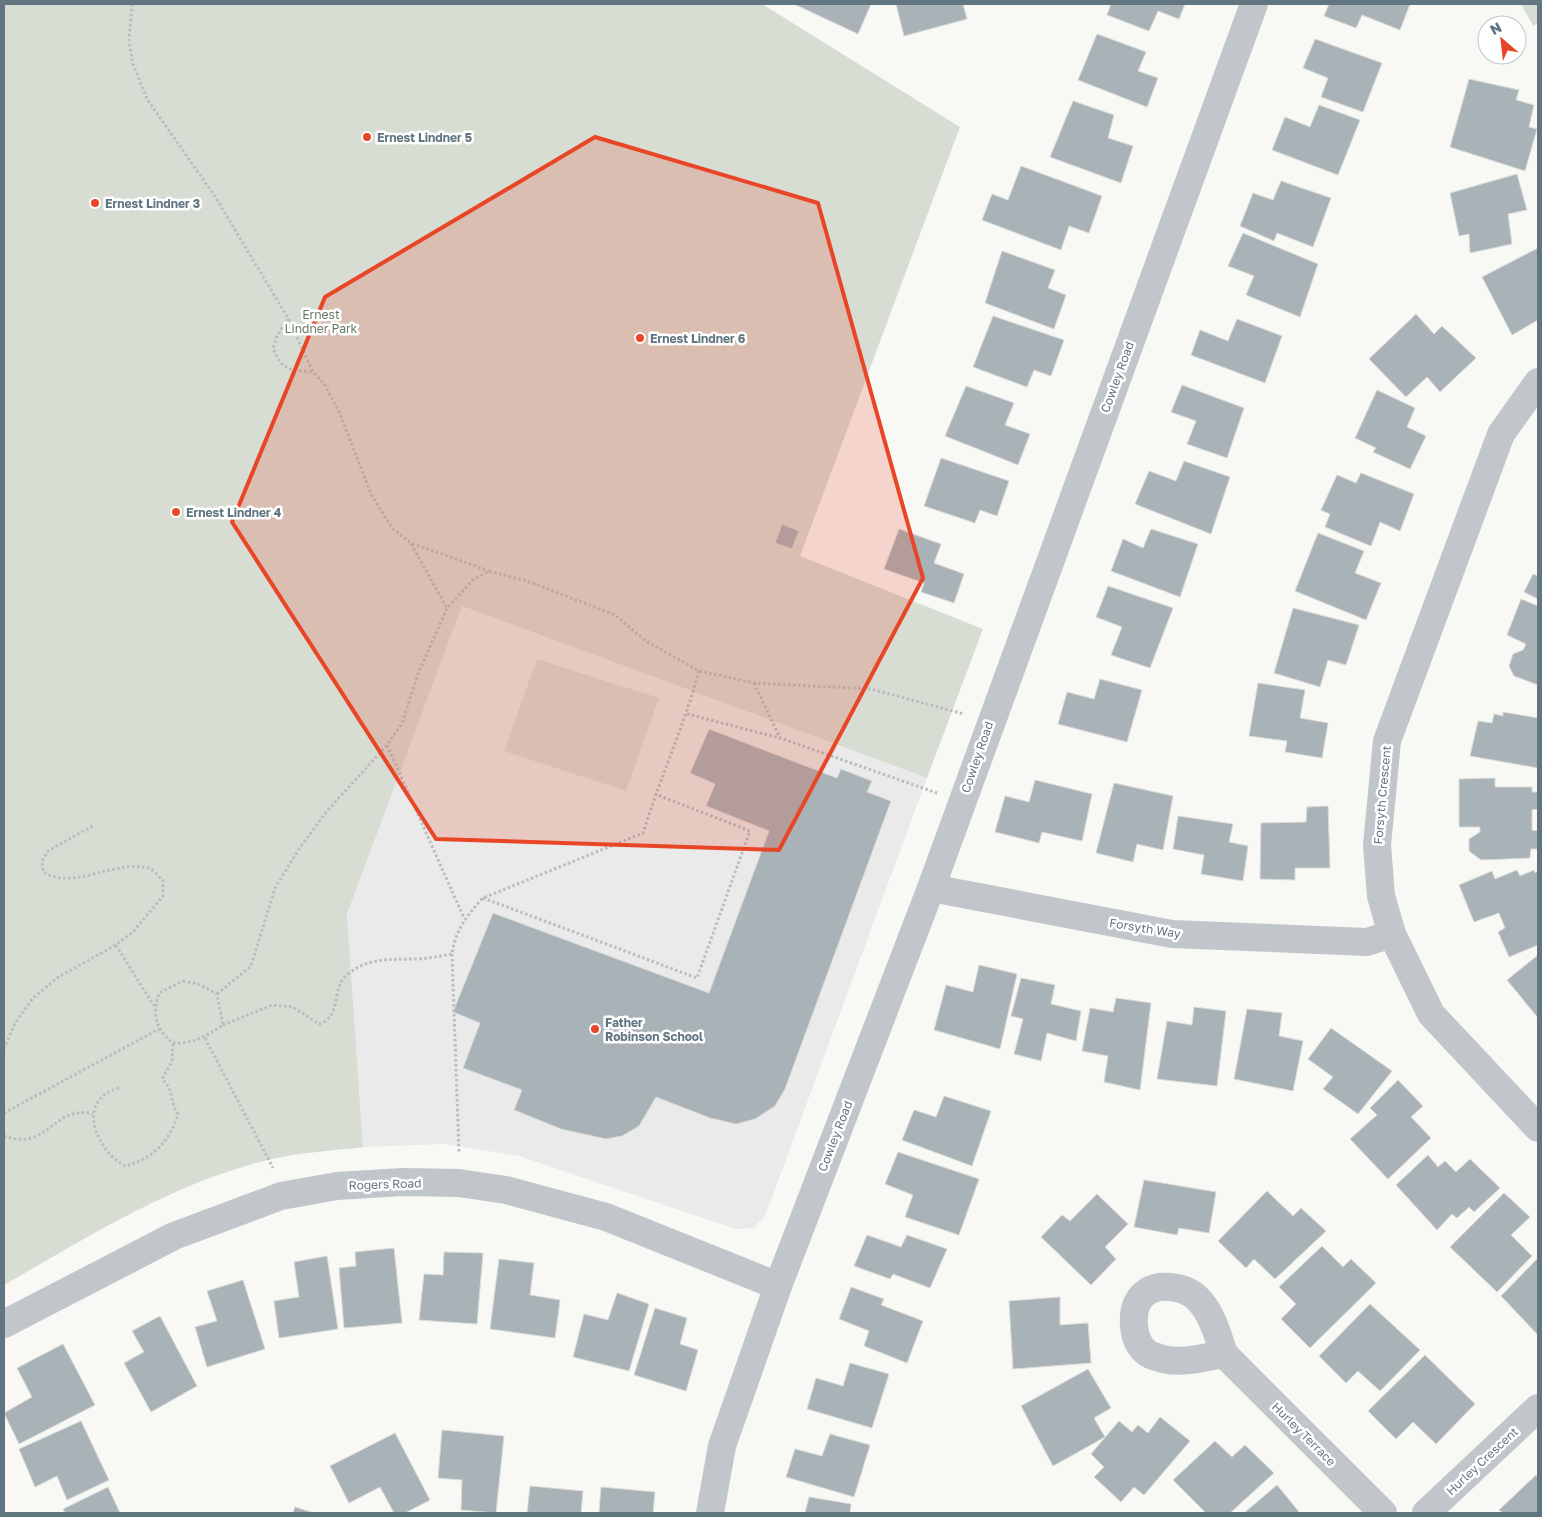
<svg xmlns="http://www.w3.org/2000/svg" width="1542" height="1517" font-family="'Golos Text',sans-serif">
	<rect width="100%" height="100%" fill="#f8f8f5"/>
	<polygon fill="#e9eae9" points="462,606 927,778 765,1216 753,1228 736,1229 519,1156 445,1144 363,1147 347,914"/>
	<g fill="#d8ddd4">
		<path d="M4,4H762L960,127L800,556L983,629L927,778L462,606L347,914L363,1147C333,1151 301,1152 272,1159C174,1182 90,1236 4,1285Z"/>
		<polygon points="1521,4 1538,4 1538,23 1533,26"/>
		<polygon points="537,659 659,698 626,791 504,751"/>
	</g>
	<g fill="#a8b2b7" stroke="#dadad8">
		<polygon points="794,4 871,4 858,34"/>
		<polygon points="896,4 963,4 967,19 904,36"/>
		<polygon points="1111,4 1185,4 1179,19 1158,11 1149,31 1107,15"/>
		<polygon points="1329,4 1410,4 1400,30 1362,15 1356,28 1324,16"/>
		<polygon points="1097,34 1146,52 1138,71 1158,78 1147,107 1078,80"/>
		<polygon points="1315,39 1382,63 1363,112 1321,97 1328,78 1303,68"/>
		<polygon points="1469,79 1519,90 1516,100 1534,105 1529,127 1537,129 1525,171 1450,147"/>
		<polygon points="1073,101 1114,115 1108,138 1133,146 1121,183 1050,157"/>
		<polygon points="1319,105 1360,120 1338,175 1272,150 1285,117 1310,127"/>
		<polygon points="1021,166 1102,196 1089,233 1069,226 1061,250 982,220 992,194 1008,200"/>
		<polygon points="1517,174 1527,210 1508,214 1512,244 1470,253 1469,234 1459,236 1450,193"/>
		<polygon points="1281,181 1331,198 1313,247 1277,233 1274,241 1240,226 1253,193 1273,200"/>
		<polygon points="1243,233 1318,264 1300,317 1246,295 1254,276 1228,266"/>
		<polygon points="1538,248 1538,320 1512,335 1482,277"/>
		<polygon points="1002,251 1055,270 1048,288 1066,295 1054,329 985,303"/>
		<polygon points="1416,314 1434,334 1442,326 1476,358 1440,392 1427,377 1406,397 1369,359"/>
		<polygon points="993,316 1064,340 1051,376 1034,370 1027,387 973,367"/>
		<polygon points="1237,319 1282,336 1265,383 1191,355 1200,330 1228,341"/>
		<polygon points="1182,385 1244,408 1227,458 1187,444 1196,421 1171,412"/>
		<polygon points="966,386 1014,403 1005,425 1030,434 1018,465 945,436"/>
		<polygon points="1377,390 1415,408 1407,427 1426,436 1410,469 1373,452 1376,448 1355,438"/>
		<polygon points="941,458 1009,481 997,516 980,510 975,523 924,506"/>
		<polygon points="1184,461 1230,477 1211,534 1135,504 1149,471 1176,481"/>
		<polygon points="1361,473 1414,494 1400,531 1380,522 1371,546 1325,527 1330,514 1321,510 1337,475 1356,483"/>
		<polygon points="782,524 799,531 792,549 775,543"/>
		<polygon points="899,529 941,544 934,563 964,574 954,603 921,592 924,583 884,569"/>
		<polygon points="1151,529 1198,544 1180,597 1111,571 1123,539 1143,548"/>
		<polygon points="1318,533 1364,551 1355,573 1381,583 1366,620 1295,591"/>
		<polygon points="1533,574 1538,576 1538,599 1524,592"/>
		<polygon points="1108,586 1173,608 1150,668 1111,655 1122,627 1096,617"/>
		<polygon points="1521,599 1538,606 1538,685 1514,676 1509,666 1513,654 1523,650 1526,644 1507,635"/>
		<polygon points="1293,608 1359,625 1346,665 1328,660 1320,687 1274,673"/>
		<polygon points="1100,679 1142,690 1127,742 1058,724 1067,692 1094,699"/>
		<polygon points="1258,683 1305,690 1300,718 1328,723 1322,758 1285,752 1287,741 1249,736"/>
		<polygon points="1503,712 1538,718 1538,768 1470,756 1478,721 1492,723 1494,714 1503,716"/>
		<polygon points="709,729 837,778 841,769 872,781 867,792 891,801 785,1089 775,1106 755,1119 736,1124 710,1118 656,1097 639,1126 622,1136 606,1139 561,1129 514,1110 522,1090 463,1068 480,1023 453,1012 493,913 709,993 769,831 706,806 715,784 690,773"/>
		<polygon points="1495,778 1495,787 1532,787 1532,792 1538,792 1538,809 1532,810 1532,830 1538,831 1538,849 1531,849 1530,858 1481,860 1469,851 1469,839 1480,832 1480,827 1459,827 1459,779"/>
		<polygon points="1035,780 1092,794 1082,841 1042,832 1039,843 995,832 1005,796 1029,802"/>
		<polygon points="1114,783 1173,796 1163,850 1137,844 1133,862 1096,853"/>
		<polygon points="1328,806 1330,868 1295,868 1295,880 1260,879 1261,823 1306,822 1307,807"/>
		<polygon points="1178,816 1233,824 1229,842 1248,846 1243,881 1201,874 1204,855 1173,849"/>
		<polygon points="1517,870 1520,876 1534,870 1535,873 1538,871 1538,945 1509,957 1498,932 1505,928 1499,913 1474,922 1459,885 1492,871 1495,879"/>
		<polygon points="1538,955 1538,1018 1507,980"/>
		<polygon points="979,965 1017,974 1000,1049 934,1030 946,985 973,992"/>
		<polygon points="1021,978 1055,985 1051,1004 1081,1011 1076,1041 1047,1033 1041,1061 1014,1054 1023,1019 1011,1016"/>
		<polygon points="1116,998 1151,1003 1140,1090 1104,1082 1108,1056 1082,1051 1090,1008 1113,1012"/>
		<polygon points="1194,1007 1226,1011 1217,1086 1157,1079 1167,1021 1192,1025"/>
		<polygon points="1247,1009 1282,1013 1279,1036 1303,1041 1293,1091 1234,1079"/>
		<polygon points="1331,1028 1392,1071 1358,1114 1323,1089 1333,1077 1308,1059"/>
		<polygon points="1398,1080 1423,1106 1411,1117 1431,1138 1388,1179 1350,1139 1377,1115 1370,1108"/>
		<polygon points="944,1096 991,1111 972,1166 902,1140 914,1110 936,1117"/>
		<polygon points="898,1152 979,1179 959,1235 905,1217 913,1195 885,1184"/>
		<polygon points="1428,1155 1438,1167 1445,1161 1456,1172 1470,1159 1500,1188 1474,1212 1469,1207 1457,1218 1452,1214 1437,1230 1396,1185"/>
		<polygon points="1144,1180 1216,1192 1209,1233 1179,1228 1177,1235 1134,1227"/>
		<polygon points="1267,1191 1293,1216 1301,1208 1326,1231 1275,1279 1254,1259 1246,1268 1218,1241"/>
		<polygon points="1504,1193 1530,1217 1511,1235 1532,1256 1497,1292 1450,1247"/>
		<polygon points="1097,1194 1128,1224 1105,1247 1116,1259 1091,1285 1041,1237 1062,1215 1070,1221"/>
		<polygon points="867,1235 901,1247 907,1235 947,1249 930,1288 893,1274 890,1279 854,1266"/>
		<polygon points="1322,1246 1343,1267 1351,1259 1376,1283 1310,1348 1281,1319 1296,1304 1279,1287"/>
		<polygon points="394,1248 402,1323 344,1328 339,1268 356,1266 355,1252"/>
		<polygon points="444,1252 483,1253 477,1324 419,1320 424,1274 443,1275"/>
		<polygon points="327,1256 338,1329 279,1338 274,1301 299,1297 294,1262"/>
		<polygon points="1538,1258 1538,1335 1501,1296"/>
		<polygon points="499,1259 534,1263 530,1295 560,1300 555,1338 490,1329"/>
		<polygon points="243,1280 265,1349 207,1367 195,1327 217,1321 207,1291"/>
		<polygon points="851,1287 884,1299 881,1305 923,1321 907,1363 864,1346 869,1331 839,1319"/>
		<polygon points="617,1293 649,1304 629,1371 573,1357 584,1314 608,1320"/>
		<polygon points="1060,1297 1060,1325 1088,1323 1091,1363 1013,1369 1009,1301"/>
		<polygon points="1370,1304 1420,1350 1380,1391 1358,1371 1346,1383 1319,1356"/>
		<polygon points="655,1308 687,1318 680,1344 698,1350 686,1391 634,1375"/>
		<polygon points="160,1316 197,1386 151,1412 124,1363 144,1352 132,1331"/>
		<polygon points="63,1344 95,1405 19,1444 4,1413 32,1397 17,1368"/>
		<polygon points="1425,1355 1475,1404 1436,1444 1413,1422 1396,1439 1368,1411"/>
		<polygon points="850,1363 889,1374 872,1428 807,1409 816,1378 843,1386"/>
		<polygon points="1088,1369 1111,1408 1094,1418 1105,1437 1053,1466 1021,1406"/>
		<polygon points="1160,1417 1190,1441 1144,1495 1134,1487 1121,1502 1094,1477 1104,1467 1091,1454 1119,1421 1132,1432 1138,1425 1148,1433"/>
		<polygon points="81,1421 109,1480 67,1500 57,1476 35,1487 19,1449"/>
		<polygon points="442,1430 504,1436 496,1513 461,1510 462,1480 438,1478"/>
		<polygon points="395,1433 430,1500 405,1513 394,1513 380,1487 349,1503 330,1466"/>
		<polygon points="830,1434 870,1445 854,1497 786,1477 795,1449 822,1456"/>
		<polygon points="1215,1441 1232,1457 1245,1445 1274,1473 1230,1513 1206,1513 1173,1480"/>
		<polygon points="1536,1475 1538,1478 1538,1513 1503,1513 1499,1510"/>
		<polygon points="1277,1485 1300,1513 1244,1513"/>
		<polygon points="530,1486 583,1491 581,1513 527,1513"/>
		<polygon points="108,1487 120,1513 65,1513 63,1509"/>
		<polygon points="601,1487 655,1492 653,1513 599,1513"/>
		<polygon points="809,1497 851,1504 850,1513 805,1513"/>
		<polygon points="295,1507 314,1513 293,1513"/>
	</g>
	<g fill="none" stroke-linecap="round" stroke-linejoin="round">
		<g stroke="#b9bdc0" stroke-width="3" stroke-dasharray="2.5 2.5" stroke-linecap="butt">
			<polyline points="132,4 129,41 133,64 147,99 214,195 288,318 313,372 325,385 340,414 371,494 392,528 411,543 489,571"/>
			<path d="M288,319L277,336L273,348C282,371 290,370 313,372"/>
			<polyline points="411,544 447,608"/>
			<polyline points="754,683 780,738"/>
			<polyline points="687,714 780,738 937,793"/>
			<polyline points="387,745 464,918"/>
			<polyline points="483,898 697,978 750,831 655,794"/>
			<polyline points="116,945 154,1006"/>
			<polyline points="452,954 459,1153"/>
			<path d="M183,981L198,984L217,994L223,1025C206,1036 194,1044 173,1043C155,1029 152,1014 159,993Z"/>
			<polyline points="217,994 251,966 275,888 299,849 327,811 387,745 402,723 418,674 447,608 473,580 489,571 527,581 615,615 646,641 699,671 754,683 871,689 964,714"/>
			<path d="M223,1025L272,1005L293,1007L319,1024C343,1016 330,988 348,974C369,957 389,960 414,959C427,959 440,956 452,954C455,931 467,915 483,898L643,833C660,778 684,726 699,671"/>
			<polyline points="205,1038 273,1168"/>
			<path d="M4,1049L15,1023L33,998L57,978L112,947L132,933L163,896V881C159,877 154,870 149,868C114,859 75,891 43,872L42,861L48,851L94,825"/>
			<path d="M119,1088C74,1101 97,1151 125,1166C153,1159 170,1141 178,1114C169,1102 175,1090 162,1079L172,1062L173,1043"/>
			<polyline points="4,1113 159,1029"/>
			<path d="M4,1136C49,1152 53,1104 93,1114"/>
		</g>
		<g stroke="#c1c6ca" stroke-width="28">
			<polyline points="1538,382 1501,434 1387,741 1377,845 1381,896 1392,934 1431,1014 1538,1128"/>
			<polyline points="931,888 1172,934 1367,942 1392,934"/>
			<polyline points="4,1324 174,1236 281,1196 337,1186 403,1182 459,1183 506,1190 606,1217 778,1286"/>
			<path d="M1224,1354C1205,1357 1182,1364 1163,1359C1159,1358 1149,1355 1146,1352C1131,1340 1130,1309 1142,1296C1156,1281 1185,1286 1198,1299C1212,1313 1218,1336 1224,1354L1383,1513"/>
			<polyline points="710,1513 722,1446 778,1286 931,888 1254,4"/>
			<polyline points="1426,1513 1538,1408"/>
		</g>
	</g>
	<path fill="#e84626" fill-opacity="0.2" stroke="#e84626" stroke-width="4" stroke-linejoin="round" d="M595,137L818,203L923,578L779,850L436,839L232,522L325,297Z"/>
	<g fill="#e84626" stroke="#fff" stroke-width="2">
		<circle cx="367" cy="137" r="5"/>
		<circle cx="95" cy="203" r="5"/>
		<circle cx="640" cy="338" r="5"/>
		<circle cx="176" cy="512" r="5"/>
		<circle cx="595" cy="1029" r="5"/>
	</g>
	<g text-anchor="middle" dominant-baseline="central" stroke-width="5" stroke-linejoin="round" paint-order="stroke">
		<g font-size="12" font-weight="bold" fill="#627681" stroke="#fff" text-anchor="start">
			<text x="377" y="137">Ernest Lindner 5</text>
			<text x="105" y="203">Ernest Lindner 3</text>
			<text x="650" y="338">Ernest Lindner 6</text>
			<text x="186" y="512">Ernest Lindner 4</text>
			<text x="605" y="1022">Father<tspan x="605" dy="14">Robinson School</tspan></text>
		</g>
		<g font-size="12" fill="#677962" stroke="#fff">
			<text x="321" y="314">Ernest<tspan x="321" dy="14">Lindner Park</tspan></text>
		</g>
		<g font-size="12" fill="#627681" stroke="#fff">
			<text transform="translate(1117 377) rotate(-70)">Cowley Road</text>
			<text transform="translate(977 757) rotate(-71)">Cowley Road</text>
			<text transform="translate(1382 795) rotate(-85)">Forsyth Crescent</text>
			<text transform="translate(1145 928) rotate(9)">Forsyth Way</text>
			<text transform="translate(835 1136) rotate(-69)">Cowley Road</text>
			<text transform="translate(385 1184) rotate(-2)">Rogers Road</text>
			<text transform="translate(1304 1434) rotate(45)">Hurley Terrace</text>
			<text transform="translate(1482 1461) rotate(-43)">Hurley Crescent</text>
		</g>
	</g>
	<rect width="1542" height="1517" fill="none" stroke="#627681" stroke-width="10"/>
	<g transform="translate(1502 40) rotate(332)"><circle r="24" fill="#ffffff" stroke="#c0c8cd"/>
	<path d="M0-4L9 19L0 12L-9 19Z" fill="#e84626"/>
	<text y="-8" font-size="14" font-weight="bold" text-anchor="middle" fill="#627681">N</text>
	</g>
</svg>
